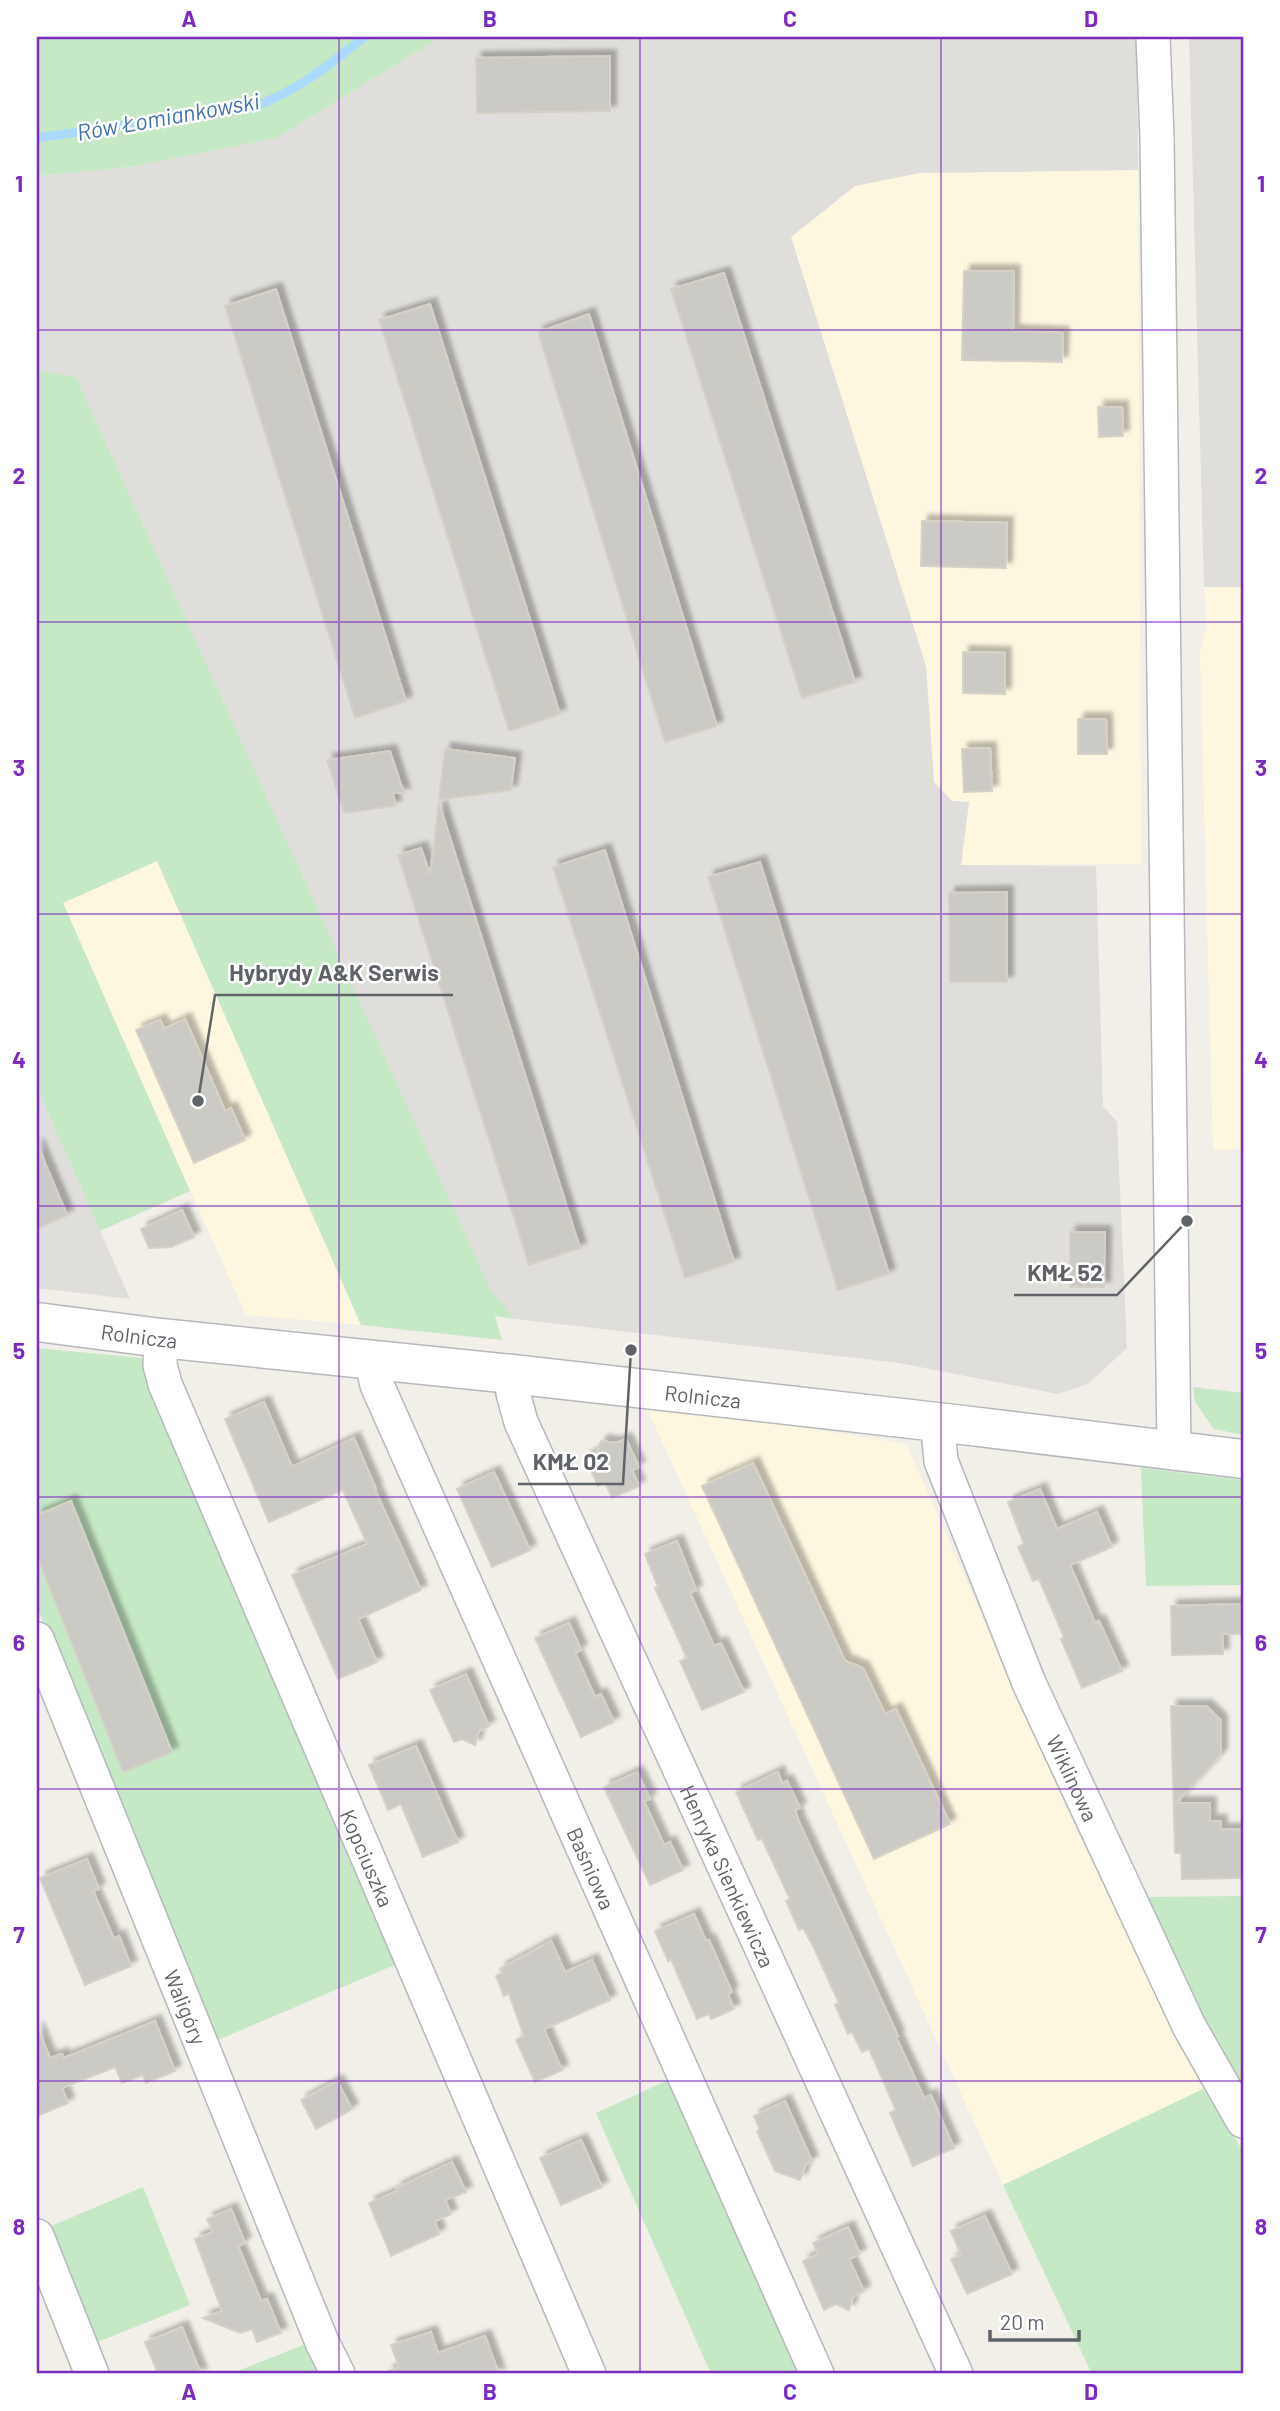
<svg xmlns="http://www.w3.org/2000/svg" width="1280" height="2411" font-family="Barlow,sans-serif">
	<defs>
		<filter id="shadow"><feDropShadow dx="6" dy="-6" stdDeviation="2" flood-color="#0004"/></filter>
	</defs>
	<rect width="100%" height="100%" fill="#f1efe8"/>
	<g fill="#fef7e0">
		<polygon points="1138,170 1141,864 961,865 969,803 952,801 934,782 926,666 791,237 855,186 919,173"/>
		<polygon points="1204,587 1243,587 1243,1149 1213,1150 1200,654 1207,625"/>
		<polygon points="157,861 361,1325 246,1315 102,994 62,903"/>
		<polygon points="644,1402 906,1444 1074,1825 1203,2089 1003,2185"/>
	</g>
	<g fill="#e0deda">
		<polygon points="441,37 1137,37 1138,170 919,173 855,186 791,237 926,666 934,782 952,801 969,802 961,865 1096,866 1103,1106 1117,1122 1127,1348 1088,1384 1058,1394 899,1363 515,1319 491,1292 76,377 37,370 37,176 130,167 277,138"/>
		<polygon points="1189,37 1243,37 1243,587 1204,587"/>
		<polygon points="37,1088 100,1231 130,1299 37,1288"/>
	</g>
	<g fill="#c5e8c5">
		<polygon points="37,37 441,37 277,138 130,167 37,176"/>
		<polygon points="37,370 76,377 491,1291 515,1319 495,1316 502,1340 361,1325 157,861 63,903 190,1191 100,1231 37,1088"/>
		<polygon points="37,1348 142,1358 399,1963 213,2042 37,1607"/>
		<polygon points="1193,1387 1243,1393 1243,1435 1214,1429 1195,1402"/>
		<polygon points="1141,1468 1243,1480 1243,1585 1146,1586"/>
		<polygon points="1243,1896 1243,2085 1235,2087 1146,1897"/>
		<polygon points="675,2077 808,2374 711,2374 596,2113"/>
		<polygon points="1203,2089 1243,2151 1243,2374 1092,2374 1003,2185"/>
		<polygon points="143,2187 190,2305 95,2343 49,2227"/>
		<polygon points="313,2341 328,2374 230,2374"/>
	</g>
	<g fill="none" stroke-linecap="round" stroke-linejoin="round">
		<path stroke="#aadaff" stroke-width="9" d="M37,138L256,106C302,88 327,66 364,37"/>
	</g>
	<g fill="#cccac5" stroke="#d6d1c6" stroke-width="2" filter="url(#shadow)">
		<polygon points="610,56 610,111 477,113 476,58"/>
		<polygon points="964,271 1014,271 1013,331 1063,333 1062,362 962,360"/>
		<polygon points="724,273 855,682 802,698 671,289"/>
		<polygon points="276,289 406,701 355,718 225,306"/>
		<polygon points="430,304 560,714 509,731 379,320"/>
		<polygon points="589,314 717,726 665,742 538,332"/>
		<polygon points="1098,407 1122,407 1123,436 1099,437"/>
		<polygon points="922,521 1007,523 1006,568 921,566"/>
		<polygon points="963,652 1005,653 1005,694 963,693"/>
		<polygon points="1078,719 1106,719 1107,754 1078,754"/>
		<polygon points="990,748 992,791 964,792 962,749"/>
		<polygon points="445,749 515,758 511,790 439,800"/>
		<polygon points="390,751 404,794 393,792 395,806 344,813 327,760"/>
		<polygon points="439,803 580,1248 529,1265 398,855 421,848 430,874"/>
		<polygon points="605,850 734,1262 685,1278 553,867"/>
		<polygon points="760,862 889,1274 838,1290 708,877"/>
		<polygon points="1007,892 1007,982 950,982 949,893"/>
		<polygon points="185,1019 225,1111 231,1108 245,1140 194,1163 136,1030 160,1020 164,1029"/>
		<polygon points="37,1144 67,1215 37,1229"/>
		<polygon points="182,1210 194,1237 171,1247 149,1248 141,1229"/>
		<polygon points="1070,1232 1105,1232 1104,1287 1070,1287"/>
		<polygon points="264,1402 292,1467 354,1438 376,1489 375,1490 421,1590 358,1619 377,1662 338,1679 292,1575 367,1544 343,1490 269,1522 225,1419"/>
		<polygon points="626,1439 639,1467 632,1470 639,1486 612,1498 605,1482 598,1486 585,1458 598,1451 601,1441 616,1443"/>
		<polygon points="753,1463 845,1661 863,1668 885,1714 896,1709 950,1824 874,1859 702,1486"/>
		<polygon points="494,1472 530,1550 492,1567 457,1489"/>
		<polygon points="1040,1489 1057,1529 1097,1512 1112,1547 1070,1565 1095,1623 1099,1621 1122,1671 1082,1688 1061,1639 1064,1637 1039,1579 1033,1581 1018,1547 1024,1544 1008,1502"/>
		<polygon points="71,1501 172,1752 123,1772 37,1556 37,1515"/>
		<polygon points="677,1541 696,1590 690,1593 714,1646 721,1643 744,1692 702,1710 680,1661 687,1658 655,1588 658,1587 645,1554"/>
		<polygon points="1243,1604 1243,1634 1222,1634 1223,1654 1172,1655 1171,1606"/>
		<polygon points="569,1623 581,1650 575,1653 595,1697 601,1694 614,1722 581,1737 535,1638"/>
		<polygon points="466,1674 489,1726 479,1731 475,1745 462,1739 454,1742 430,1690"/>
		<polygon points="1171,1706 1206,1706 1221,1721 1221,1754 1176,1803 1210,1803 1210,1821 1221,1821 1221,1830 1242,1829 1243,1878 1182,1879 1181,1853 1175,1853"/>
		<polygon points="416,1746 458,1842 423,1857 401,1804 388,1810 369,1765"/>
		<polygon points="637,1772 650,1799 644,1801 664,1845 670,1842 683,1870 650,1885 604,1787"/>
		<polygon points="778,1772 782,1783 787,1781 800,1808 795,1810 799,1822 898,2036 896,2037 924,2098 931,2095 954,2148 913,2166 890,2113 896,2110 869,2049 862,2052 852,2032 848,2034 835,2005 839,2003 814,1948 803,1928 799,1930 786,1901 790,1899 762,1839 758,1840 736,1792"/>
		<polygon points="87,1859 99,1889 93,1891 114,1939 119,1936 131,1966 85,1985 40,1878"/>
		<polygon points="694,1914 706,1941 709,1940 732,1992 728,1994 734,2009 711,2019 709,2014 697,2019 671,1959 668,1961 655,1931"/>
		<polygon points="551,1941 565,1972 592,1960 610,2000 544,2029 562,2070 535,2082 516,2040 524,2036 509,1994 504,1996 496,1976 502,1973 500,1969"/>
		<polygon points="155,2021 175,2071 146,2083 143,2075 122,2083 115,2067 62,2088 68,2103 37,2116 37,2028 50,2058 62,2054 64,2058"/>
		<polygon points="337,2081 352,2109 316,2129 301,2100"/>
		<polygon points="785,2101 812,2161 806,2164 800,2180 775,2171 757,2131 760,2130 754,2116"/>
		<polygon points="581,2140 602,2187 561,2205 540,2158"/>
		<polygon points="452,2162 466,2192 445,2200 451,2214 435,2221 439,2234 391,2256 369,2203 397,2191 396,2188"/>
		<polygon points="231,2209 245,2243 238,2246 261,2301 267,2299 281,2333 257,2342 252,2329 240,2333 203,2318 222,2311 195,2239 213,2232 207,2219"/>
		<polygon points="985,2216 1012,2274 967,2294 951,2259 961,2255 951,2231"/>
		<polygon points="848,2227 860,2254 849,2259 864,2291 853,2297 849,2310 836,2304 824,2310 803,2261 818,2254 813,2243"/>
		<polygon points="182,2327 201,2374 158,2374 145,2342"/>
		<polygon points="431,2332 438,2353 485,2336 499,2374 388,2374 388,2371 399,2367 391,2345"/>
	</g>
	<g fill="none" stroke-linecap="round" stroke-linejoin="round">
		<g stroke="#b5b8bc" stroke-width="36">
			<g id="minor">
				<polyline points="1153,37 1157,137 1174,1450"/>
				<path id="s1" d="M161,1338L160,1365L165,1384L589,2374"/>
				<path id="s2" d="M375,1361L374,1372L377,1385L817,2374"/>
				<path id="s3" d="M512,1374L513,1393L521,1422L956,2374"/>
				<path id="s4" d="M946,1423L939,1440L941,1461L1029,1683L1189,2026L1243,2121"/>
				<path id="s5" d="M37,1639L322,2342L338,2374"/>
				<polyline points="37,2236 92,2374"/>
			</g>
		</g>
		<g stroke="#b5b8bc" stroke-width="41">
			<g id="tertiary">
				<path id="s6" d="M37,1322L161,1338L512,1374L946,1423L1243,1459"/>
			</g>
		</g>
		<use href="#minor" stroke="#fff" stroke-width="33"/>
		<use href="#tertiary" stroke="#fff" stroke-width="38"/>
	</g>
	<path fill="none" stroke="#7b2cbf" stroke-width="2" stroke-opacity="0.55" d="M339,37V2374M640,37V2374M941,37V2374M37,330H1243M37,622H1243M37,914H1243M37,1206H1243M37,1497H1243M37,1789H1243M37,2081H1243"/>
	<g text-anchor="middle" dominant-baseline="central" stroke-width="5" stroke-linejoin="round" paint-order="stroke">
		<g font-size="21" fill="#5f6368" stroke="#fff">
			<text stroke="none"><textPath href="#s6" startOffset="103">Rolnicza</textPath></text>
			<text stroke="none"><textPath href="#s6" startOffset="670">Rolnicza</textPath></text>
			<text stroke="none"><textPath href="#s4" startOffset="383">Wiklinowa</textPath></text>
			<text stroke="none"><textPath href="#s1" startOffset="562">Kopciuszka</textPath></text>
			<text stroke="none"><textPath href="#s2" startOffset="553">Baśniowa</textPath></text>
			<text stroke="none"><textPath href="#s3" startOffset="548">Henryka Sienkiewicza</textPath></text>
			<text stroke="none"><textPath href="#s5" startOffset="397">Waligóry</textPath></text>
		</g>
		<g font-size="23" font-style="italic" fill="#4174aa" stroke="#fff">
			<text transform="translate(168 116) rotate(-10)">Rów Łomiankowski</text>
		</g>
	</g>
	<path fill="none" stroke="#5f6368" stroke-width="2.5" d="M198 1101L215 995H453M1187 1221L1117 1295H1014M631 1350L623 1484H518"/>
	<g fill="#5f6368" stroke="#fff" stroke-width="2.5">
		<circle cx="198" cy="1101" r="7"/>
		<circle cx="1187" cy="1221" r="7"/>
		<circle cx="631" cy="1350" r="7"/>
	</g>
	<g font-size="23" text-anchor="middle" font-weight="bold" fill="#5f6368" stroke="#fff" stroke-width="5" stroke-linejoin="round" paint-order="stroke">
		<text x="334" y="981">Hybrydy A&amp;K Serwis</text>
		<text x="1065" y="1281">KMŁ 52</text>
		<text x="571" y="1470">KMŁ 02</text>
	</g>
	<rect width="1280" height="2411" fill="none" stroke="#ffffff" stroke-width="77"/>
	<path d="M990 2330v10h89v-10" fill="none" stroke="#5f6368" stroke-width="3.5"/>
	<text x="1000" y="2330" font-size="21" fill="#5f6368" stroke="#ffffff" stroke-width="5" paint-order="stroke">20 m</text>
	<rect x="38" y="38" width="1204" height="2334" fill="none" stroke="#7b2cbf" stroke-width="2.5"/>
	<g font-size="23" text-anchor="middle" font-weight="bold" fill="#7b2cbf">
		<text x="189" y="27">A</text>
		<text x="490" y="27">B</text>
		<text x="790" y="27">C</text>
		<text x="1091" y="27">D</text>
		<text x="19" y="192">1</text>
		<text x="1261" y="192">1</text>
		<text x="19" y="484">2</text>
		<text x="1261" y="484">2</text>
		<text x="19" y="776">3</text>
		<text x="1261" y="776">3</text>
		<text x="19" y="1068">4</text>
		<text x="1261" y="1068">4</text>
		<text x="19" y="1359">5</text>
		<text x="1261" y="1359">5</text>
		<text x="19" y="1651">6</text>
		<text x="1261" y="1651">6</text>
		<text x="19" y="1943">7</text>
		<text x="1261" y="1943">7</text>
		<text x="19" y="2235">8</text>
		<text x="1261" y="2235">8</text>
		<text x="189" y="2400">A</text>
		<text x="490" y="2400">B</text>
		<text x="790" y="2400">C</text>
		<text x="1091" y="2400">D</text>
	</g>
</svg>
